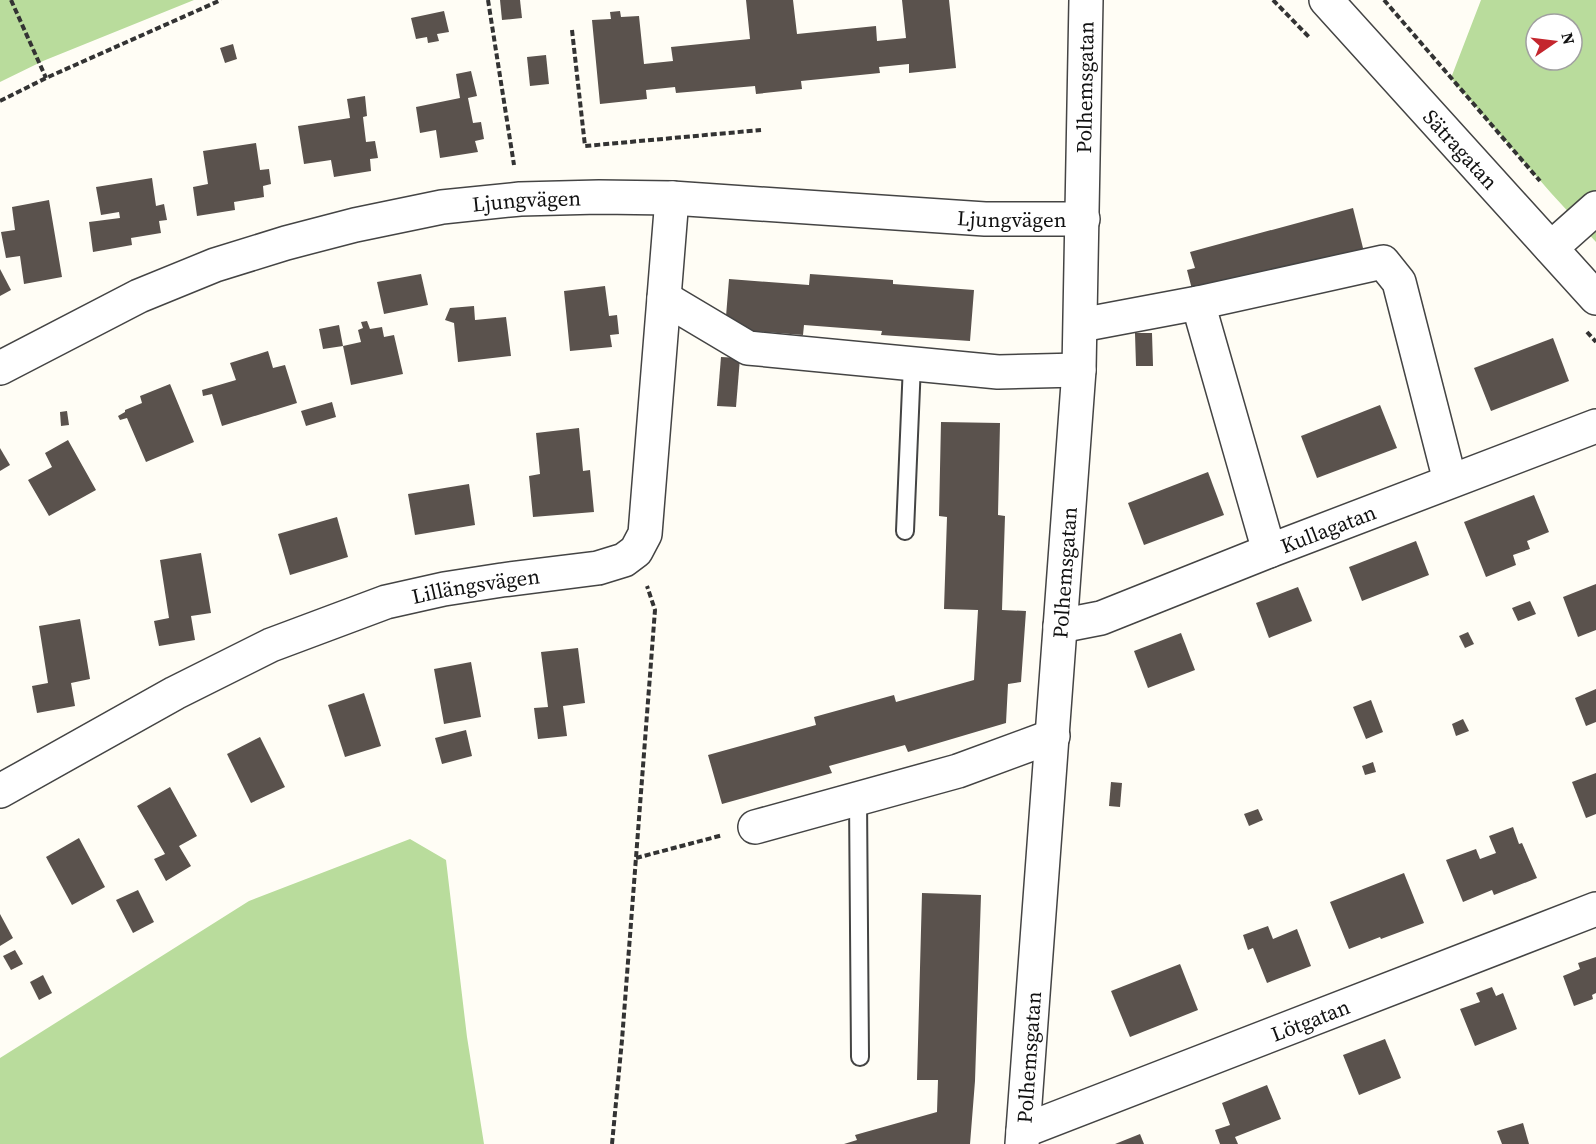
<svg xmlns="http://www.w3.org/2000/svg" width="1596" height="1144" font-family="'Source Serif 4',serif">
	<rect width="100%" height="100%" fill="#fffdf5"/>
	<g fill="#b9dc9c" fill-rule="evenodd">
		<polygon points="0,0 194,0 43,61 0,82"/>
		<path d="M1481,0H1596V242L1551,193L1451,78ZM1536,24H1572V60H1536Z"/>
		<polygon points="410,839 446,860 467,1037 484,1144 0,1144 0,1058 249,901"/>
	</g>
	<g fill="#5a524d">
		<polygon points="500,0 520,0 522,18 502,20"/>
		<polygon points="746,0 793,0 797,34 876,26 877,41 906,38 902,0 949,0 956,68 909,73 909,64 879,67 880,73 801,81 802,89 756,94 755,86 676,93 675,87 646,90 647,99 600,104 592,20 611,19 610,12 620,11 621,17 639,16 644,64 673,61 671,47 750,39"/>
		<polygon points="444,11 449,32 437,34 439,41 428,43 427,37 416,39 411,18"/>
		<polygon points="233,44 237,59 225,63 220,48"/>
		<polygon points="546,55 549,84 530,86 527,57"/>
		<polygon points="471,71 477,96 468,98 473,123 481,122 484,139 475,141 478,152 440,158 436,130 420,133 416,107 460,98 456,74"/>
		<polygon points="365,96 367,116 363,117 366,142 375,141 378,158 370,159 371,171 334,177 331,160 304,164 298,126 350,118 347,99"/>
		<polygon points="256,143 260,170 269,169 271,184 263,186 264,197 234,202 235,210 197,216 193,187 208,184 203,151"/>
		<polygon points="152,178 156,206 164,204 167,220 159,221 161,233 131,238 132,245 93,252 89,222 120,218 119,212 101,215 96,187"/>
		<polygon points="49,200 62,277 24,284 20,256 6,258 1,232 15,230 12,207"/>
		<polygon points="1353,208 1364,252 1194,297 1187,270 1195,268 1190,252"/>
		<polygon points="0,269 11,290 0,296"/>
		<polygon points="421,274 428,305 384,314 377,282"/>
		<polygon points="810,274 893,280 893,284 974,290 970,341 881,335 882,331 804,325 803,335 725,329 729,279 809,285"/>
		<polygon points="605,286 609,316 617,315 619,334 610,335 612,347 570,351 564,291"/>
		<polygon points="474,306 475,320 506,317 511,356 458,362 454,323 445,320 450,308"/>
		<polygon points="367,321 370,329 382,327 384,337 394,335 403,374 351,385 343,346 323,349 319,329 339,325 343,346 361,342 358,330 363,328 361,322"/>
		<polygon points="1135,333 1152,333 1153,366 1136,366"/>
		<polygon points="1553,338 1569,381 1491,411 1474,368"/>
		<polygon points="268,351 273,368 285,365 297,403 222,426 212,394 203,396 202,390 236,380 230,363"/>
		<polygon points="721,357 740,358 736,407 717,406"/>
		<polygon points="170,384 194,442 146,462 127,418 120,420 118,416 125,412 125,410 142,403 140,396"/>
		<polygon points="332,402 336,417 306,426 301,411"/>
		<polygon points="1380,405 1397,448 1317,478 1301,436"/>
		<polygon points="67,411 69,425 61,426 60,412"/>
		<polygon points="941,422 1000,423 998,515 1005,516 1002,610 1026,611 1021,682 1008,684 1006,723 908,752 905,745 829,766 832,773 722,804 708,755 816,725 814,717 894,695 896,702 974,680 978,610 944,609 947,517 939,516"/>
		<polygon points="579,428 583,471 590,470 594,512 533,517 529,476 540,474 536,433"/>
		<polygon points="68,440 96,490 49,516 28,480 52,467 45,453"/>
		<polygon points="0,448 10,465 0,471"/>
		<polygon points="1208,472 1224,515 1144,545 1128,503"/>
		<polygon points="469,484 475,525 415,535 408,494"/>
		<polygon points="1534,495 1549,532 1527,541 1530,549 1513,555 1516,565 1486,577 1464,522"/>
		<polygon points="337,517 348,557 290,575 278,534"/>
		<polygon points="1416,541 1429,575 1362,601 1349,567"/>
		<polygon points="201,553 211,613 191,616 195,640 159,646 154,621 169,618 160,560"/>
		<polygon points="1596,584 1596,630 1578,637 1563,597"/>
		<polygon points="1298,587 1312,621 1269,638 1256,603"/>
		<polygon points="1530,601 1536,614 1518,621 1512,608"/>
		<polygon points="80,619 90,679 71,683 75,706 37,713 32,686 48,683 39,626"/>
		<polygon points="1468,632 1474,644 1465,648 1459,636"/>
		<polygon points="1181,633 1195,670 1148,688 1134,651"/>
		<polygon points="578,648 585,703 563,706 567,736 538,739 534,708 548,707 541,652"/>
		<polygon points="471,662 481,717 444,724 434,669"/>
		<polygon points="1596,689 1596,722 1586,726 1575,698"/>
		<polygon points="364,693 381,746 345,757 328,705"/>
		<polygon points="1371,700 1383,732 1366,739 1353,707"/>
		<polygon points="1463,719 1469,731 1456,736 1452,724"/>
		<polygon points="466,730 472,756 442,764 435,738"/>
		<polygon points="260,737 285,787 251,803 227,754"/>
		<polygon points="1373,762 1376,772 1365,775 1362,766"/>
		<polygon points="1596,773 1596,814 1586,818 1572,782"/>
		<polygon points="1111,782 1122,783 1120,807 1109,806"/>
		<polygon points="170,787 197,836 179,846 191,866 166,881 154,859 165,854 137,806"/>
		<polygon points="1258,809 1263,820 1249,826 1244,814"/>
		<polygon points="1513,827 1519,844 1522,843 1537,878 1494,895 1492,890 1463,902 1446,860 1476,849 1480,859 1496,853 1489,836"/>
		<polygon points="79,838 105,887 72,905 46,857"/>
		<polygon points="1404,873 1424,923 1381,939 1380,937 1349,949 1330,902"/>
		<polygon points="138,890 154,922 133,933 116,900"/>
		<polygon points="922,893 981,895 975,1081 970,1144 844,1144 857,1140 855,1135 937,1112 938,1080 917,1080"/>
		<polygon points="0,914 13,938 0,946"/>
		<polygon points="1268,926 1273,939 1297,929 1311,966 1267,983 1253,948 1248,950 1243,935"/>
		<polygon points="15,950 23,964 11,970 3,956"/>
		<polygon points="1596,957 1596,993 1592,995 1593,999 1574,1006 1563,976 1580,969 1578,963"/>
		<polygon points="1180,964 1198,1010 1130,1037 1111,991"/>
		<polygon points="43,975 52,993 39,1000 30,982"/>
		<polygon points="1492,987 1496,996 1503,993 1517,1029 1475,1046 1460,1009 1480,1002 1476,993"/>
		<polygon points="1385,1039 1401,1078 1359,1095 1343,1055"/>
		<polygon points="1267,1085 1281,1119 1235,1137 1238,1144 1220,1144 1215,1130 1230,1125 1222,1103"/>
		<polygon points="1523,1123 1529,1144 1502,1144 1497,1131"/>
		<polygon points="1140,1134 1144,1144 1115,1144"/>
	</g>
	<g fill="none" stroke-linecap="round" stroke-linejoin="round">
		<g stroke="#444" stroke-width="20">
			<g id="service">
				<polyline points="905,531 912,364"/>
				<polyline points="858,798 860,1057"/>
			</g>
		</g>
		<g stroke="#444" stroke-width="36">
			<g id="minor">
				<polyline points="1551,248 1596,208"/>
				<polyline points="664,298 748,348 998,372 1079,370"/>
				<polyline points="1081,325 1198,303"/>
				<path id="s1" d="M0,368L139,296L215,265L286,243L355,225L442,207L520,199L599,197L672,198L985,219H1083"/>
				<polyline points="1269,551 1198,303 1383,262 1399,282 1450,481"/>
				<path id="s2" d="M1060,626L1101,618L1269,551L1596,426"/>
				<path id="s3" d="M0,791L175,693L271,645L386,602L444,589L502,580L598,568L624,560L636,551L645,534L672,198"/>
				<polyline points="755,827 958,771 1053,736"/>
				<path id="s4" d="M1023,1131L1596,909"/>
				<path id="s5" d="M1022,1144L1079,370L1086,0"/>
			</g>
		</g>
		<g stroke="#444" stroke-width="36">
			<g id="tertiary">
				<path id="s6" d="M1326,0L1596,298"/>
			</g>
		</g>
		<g stroke="#333" stroke-width="4" stroke-dasharray="6 3" stroke-linecap="butt">
			<polyline points="11,0 46,78"/>
			<polyline points="488,0 514,165"/>
			<polyline points="1273,0 1310,38"/>
			<polyline points="1384,0 1540,181"/>
			<polyline points="572,30 585,146 761,130"/>
			<polyline points="0,101 46,78 221,0"/>
			<polyline points="1587,332 1596,342"/>
			<polyline points="636,858 723,835"/>
			<polyline points="612,1144 622,1040 655,610 647,586"/>
		</g>
		<use href="#service" stroke="#fff" stroke-width="16"/>
		<use href="#minor" stroke="#fff" stroke-width="33"/>
		<use href="#tertiary" stroke="#fff" stroke-width="33"/>
	</g>
	<g text-anchor="middle" dominant-baseline="central" stroke-width="6" stroke-linejoin="round" paint-order="stroke">
		<g font-size="21" fill="#111" stroke="#fff">
			<text stroke="none"><textPath href="#s5" startOffset="1059">Polhemsgatan</textPath></text>
			<text stroke="none"><textPath href="#s6" startOffset="201">Sätragatan</textPath></text>
			<text stroke="none"><textPath href="#s1" startOffset="558">Ljungvägen</textPath></text>
			<text stroke="none"><textPath href="#s1" startOffset="1044">Ljungvägen</textPath></text>
			<text stroke="none"><textPath href="#s2" startOffset="286">Kullagatan</textPath></text>
			<text stroke="none"><textPath href="#s5" startOffset="573">Polhemsgatan</textPath></text>
			<text stroke="none"><textPath href="#s3" startOffset="522">Lillängsvägen</textPath></text>
			<text stroke="none"><textPath href="#s4" startOffset="308">Lötgatan</textPath></text>
			<text stroke="none"><textPath href="#s5" startOffset="87">Polhemsgatan</textPath></text>
		</g>
	</g>
	<g transform="translate(1554 42) rotate(76)"><circle r="28" fill="#ffffff" stroke="#a0a0a0" stroke-width="1.5"/>
	<path d="M0-4.5L10 22L0 15L-10 22Z" fill="#c4262e"/>
	<text y="-9" font-size="16" font-weight="bold" text-anchor="middle" fill="#111111">N</text>
	</g>
</svg>
